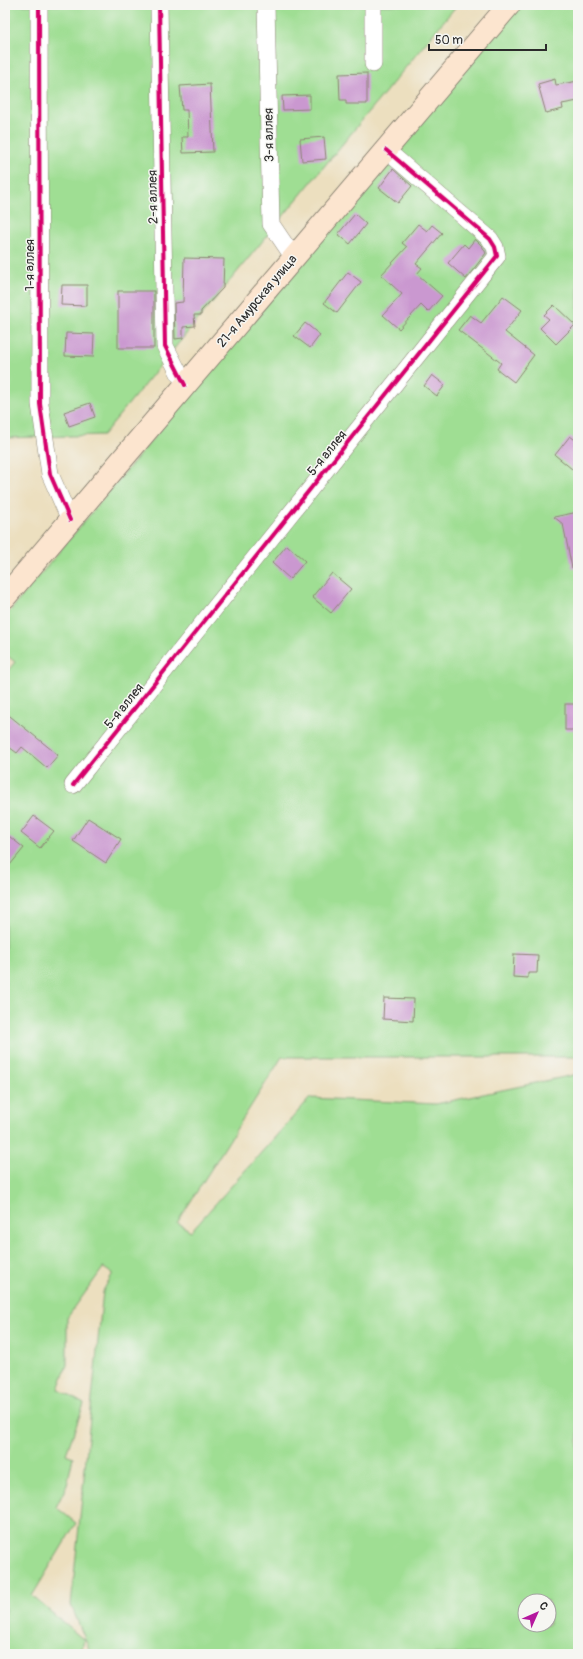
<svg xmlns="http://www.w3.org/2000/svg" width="583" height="1659" font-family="Pangolin,sans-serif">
	<rect width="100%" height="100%" fill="#f6f6f2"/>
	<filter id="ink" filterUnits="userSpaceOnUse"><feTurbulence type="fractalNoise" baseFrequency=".025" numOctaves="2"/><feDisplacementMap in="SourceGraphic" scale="8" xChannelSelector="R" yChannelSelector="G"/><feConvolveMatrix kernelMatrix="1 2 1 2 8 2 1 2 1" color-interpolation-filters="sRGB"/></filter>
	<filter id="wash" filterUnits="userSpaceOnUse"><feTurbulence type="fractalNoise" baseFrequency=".012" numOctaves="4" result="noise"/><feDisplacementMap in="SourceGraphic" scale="16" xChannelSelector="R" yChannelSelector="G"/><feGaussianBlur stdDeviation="0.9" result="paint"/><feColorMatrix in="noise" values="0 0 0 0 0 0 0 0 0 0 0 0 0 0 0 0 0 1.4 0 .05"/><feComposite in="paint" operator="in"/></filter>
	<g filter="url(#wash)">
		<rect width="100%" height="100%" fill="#ecdfbf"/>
		<g fill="#9fde93" stroke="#65845f" fill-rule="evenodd">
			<polygon points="5,5 457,5 103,435 5,438"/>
			<path d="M513,5H578V1057H282L177,1223L191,1231L310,1098L436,1104L578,1074V1654H91L71,1605L103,1291L113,1273L103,1268L67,1318V1365L58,1389L84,1404L66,1454L73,1457L67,1485L56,1507L76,1523L32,1596L84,1640L81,1654H5V674L15,662L5,654V617ZM525,1601H549V1625H525Z"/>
		</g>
		<g id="blocks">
			<g fill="#ca98d0">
				<polygon points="367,73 367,104 346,104 346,100 340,100 339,74"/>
				<polygon points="555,79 556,85 578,81 578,101 562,104 563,109 546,113 538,84"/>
				<polygon points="210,84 213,152 183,153 182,137 188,137 187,110 182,110 180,86"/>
				<polygon points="310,95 310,109 283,110 282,96"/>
				<polygon points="324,137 326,159 302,161 300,139"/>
				<polygon points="393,169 412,186 398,203 379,188"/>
				<polygon points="355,214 366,224 350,244 338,234"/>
				<polygon points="418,224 427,231 432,225 442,233 416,264 422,268 417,274 442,296 428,312 421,305 399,329 383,315 402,294 381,275 407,247 402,243"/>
				<polygon points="475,239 482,246 486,253 466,279 448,263 464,244 468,248"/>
				<polygon points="184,258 224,259 223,288 201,311 201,315 194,315 195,326 183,327 183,338 175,339 174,303 183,302"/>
				<polygon points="348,272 361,282 337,313 324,303"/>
				<polygon points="62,285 87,285 87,306 61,305"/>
				<rect x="118" y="291" width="36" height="57"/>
				<polygon points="503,296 522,310 505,332 534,355 514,382 497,369 501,363 458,330 470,315 481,323"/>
				<polygon points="554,305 575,325 556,344 540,328 549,319 544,315"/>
				<polygon points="305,323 320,335 310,348 294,336"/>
				<polygon points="66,333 94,334 93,357 65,356"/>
				<polygon points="432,375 445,385 437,396 424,386"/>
				<polygon points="90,403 95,417 69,426 64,412"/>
				<polygon points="570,436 578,442 578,474 555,455"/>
				<polygon points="578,512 578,567 572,568 563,524 554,517"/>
				<polygon points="287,545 305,561 290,579 272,563"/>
				<polygon points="332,573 351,589 331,613 312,597"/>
				<rect x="565" y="704" width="13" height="26"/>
				<polygon points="5,712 58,755 47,768 22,747 17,753 5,744"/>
				<polygon points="34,816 54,831 40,848 21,833"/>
				<polygon points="88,818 121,839 106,863 73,841"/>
				<polygon points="5,833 24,848 5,871"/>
				<polygon points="514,954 538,955 537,973 528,973 528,978 513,977"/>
				<polygon points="384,998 414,999 413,1021 383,1019"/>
			</g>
		</g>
	</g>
	<g filter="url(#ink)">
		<use href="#blocks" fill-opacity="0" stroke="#8c8575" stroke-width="1"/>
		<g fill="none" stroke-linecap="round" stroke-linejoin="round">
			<g stroke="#8c8575" stroke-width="18">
				<g id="street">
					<polyline points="39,5 40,404 50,474 70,520"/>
					<polyline points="159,5 165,346 185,385"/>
					<polyline points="266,5 271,224 294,258"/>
					<polyline points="373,5 373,64"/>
					<polyline points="73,785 497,256 495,247 490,239 386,150"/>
				</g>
			</g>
			<g stroke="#8c8575" stroke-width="24">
				<polyline id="secondary" points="5,597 509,5"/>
			</g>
			<use href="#street" stroke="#fff" stroke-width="17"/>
			<use href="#secondary" stroke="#fce5cf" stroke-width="22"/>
			<g stroke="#f6f6f2" stroke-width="6">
				<g id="cycleway">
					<polyline points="39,5 40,404 50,474 70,520"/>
					<polyline points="159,5 165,346 185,385"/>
					<polyline points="73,785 497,256 495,247 490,239 386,150"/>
				</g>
			</g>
			<use href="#cycleway" stroke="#d6006c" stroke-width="4"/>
		</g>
	</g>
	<g text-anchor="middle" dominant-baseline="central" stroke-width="3" stroke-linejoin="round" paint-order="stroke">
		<g font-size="13" fill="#2b2b2b" stroke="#f6f6f2">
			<text transform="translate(269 135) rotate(-91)">3-я аллея</text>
			<text transform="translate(153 197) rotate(-91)">2-я аллея</text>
			<text transform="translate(30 265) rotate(-90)">1-я аллея</text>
			<text transform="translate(257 301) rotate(-50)">21-я Амурская улица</text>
			<text transform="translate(327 453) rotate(-51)">5-я аллея</text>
			<text transform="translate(124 706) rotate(-51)">5-я аллея</text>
		</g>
	</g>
	<rect width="583" height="1659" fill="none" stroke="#f6f6f2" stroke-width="20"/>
	<g transform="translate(537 1613) rotate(45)"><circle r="19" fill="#f6f6f2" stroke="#a5a5a2"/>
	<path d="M0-3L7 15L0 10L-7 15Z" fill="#b5179e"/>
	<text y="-6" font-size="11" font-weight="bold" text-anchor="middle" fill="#2b2b2b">С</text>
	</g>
	<path d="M429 44v6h117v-6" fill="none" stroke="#2b2b2b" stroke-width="2"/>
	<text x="435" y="44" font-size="12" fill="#2b2b2b" stroke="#f6f6f2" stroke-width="3" paint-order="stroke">50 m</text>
</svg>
